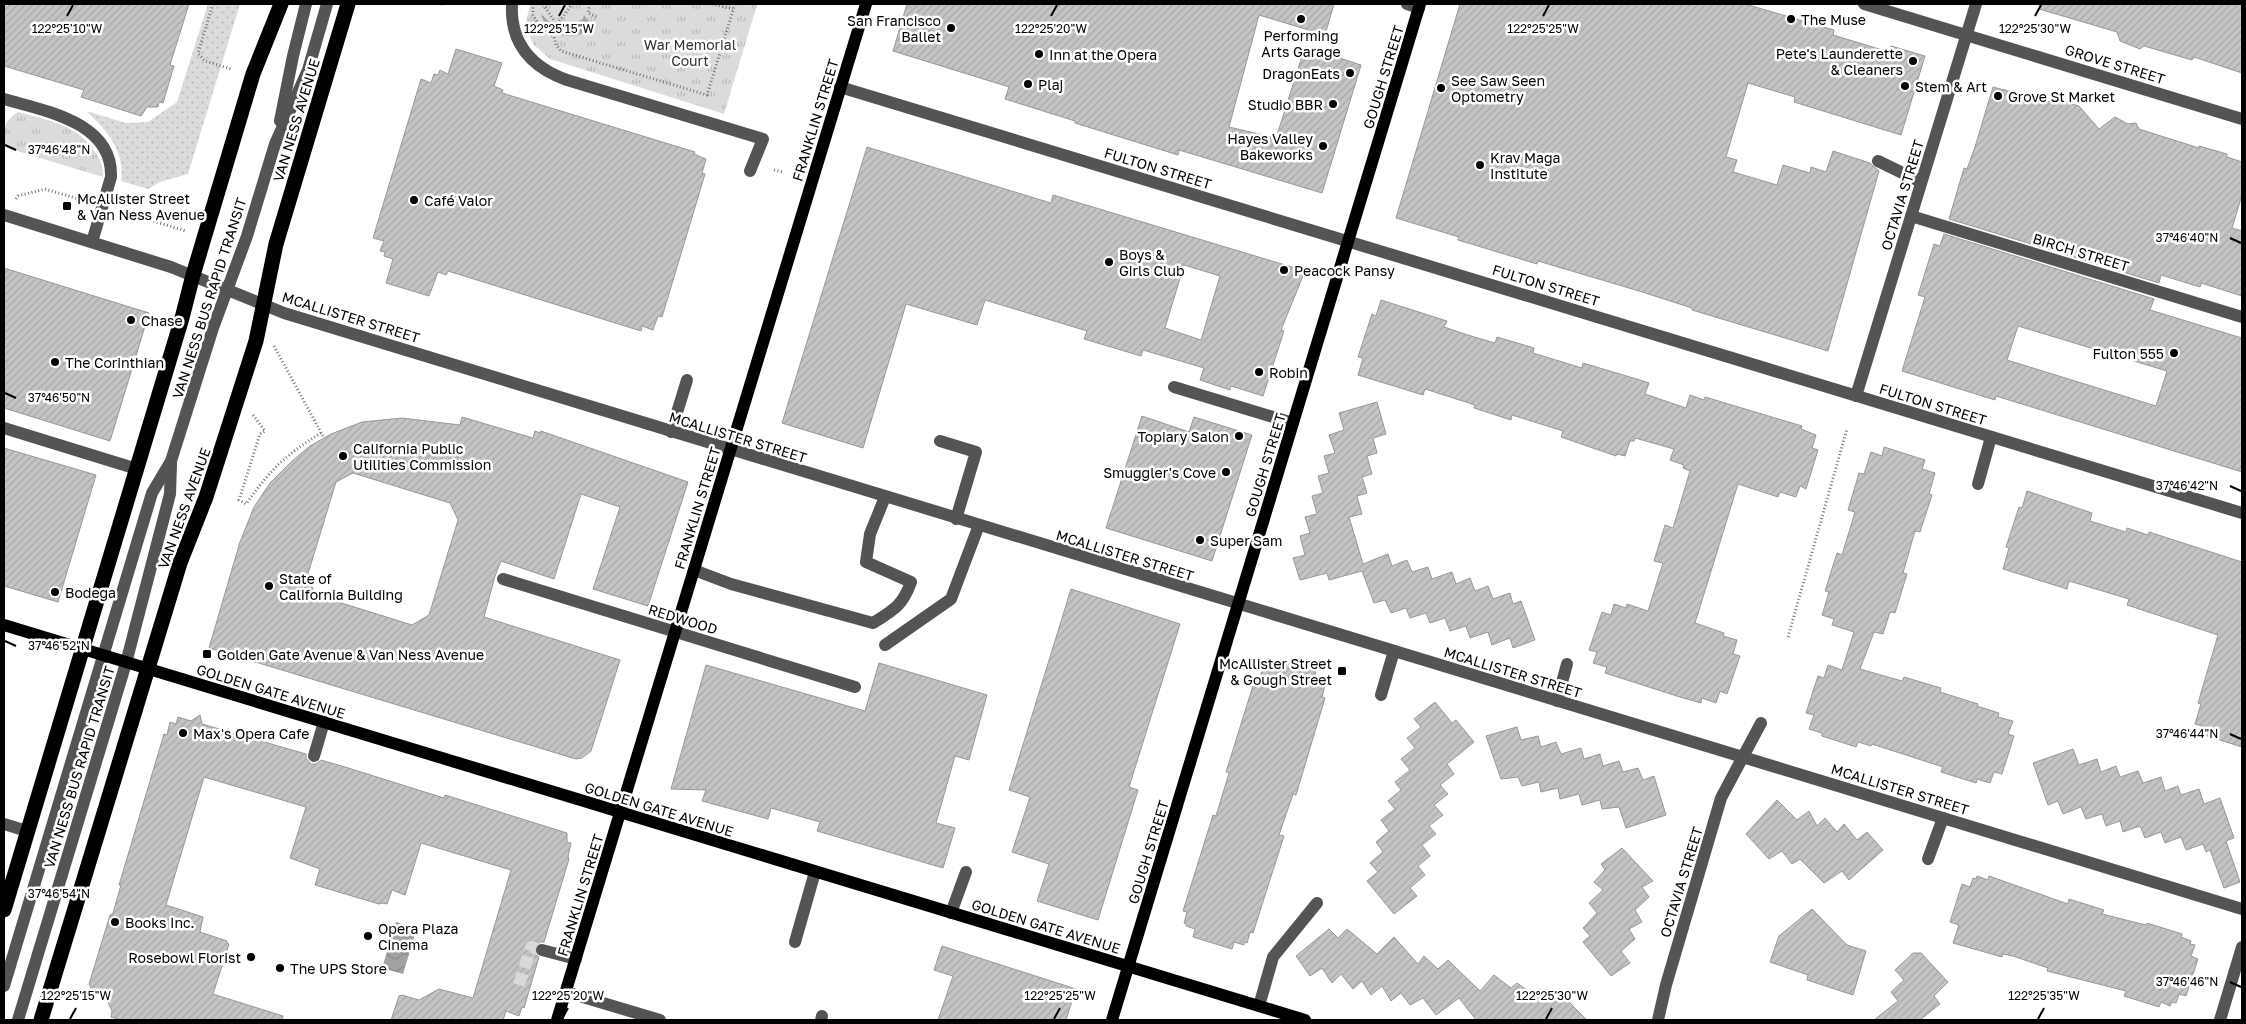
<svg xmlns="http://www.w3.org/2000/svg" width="2246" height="1024" font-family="'Golos Text',sans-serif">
	<defs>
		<pattern id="park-tufts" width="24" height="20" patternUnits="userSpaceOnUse" patternTransform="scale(1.25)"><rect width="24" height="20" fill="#dbdbdb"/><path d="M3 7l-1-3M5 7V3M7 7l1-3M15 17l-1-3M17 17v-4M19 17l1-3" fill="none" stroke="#bababa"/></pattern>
		<pattern id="garden-dots" width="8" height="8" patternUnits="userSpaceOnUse" patternTransform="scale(1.25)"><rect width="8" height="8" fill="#dbdbdb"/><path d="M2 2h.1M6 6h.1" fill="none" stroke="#bababa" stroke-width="1.8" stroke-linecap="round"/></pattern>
		<pattern id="water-waves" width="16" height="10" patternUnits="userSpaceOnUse" patternTransform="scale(1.25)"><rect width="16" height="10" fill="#a2a2a2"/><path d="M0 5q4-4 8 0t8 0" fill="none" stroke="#8a8a8a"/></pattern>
		<pattern id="building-hatch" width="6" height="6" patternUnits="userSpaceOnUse" patternTransform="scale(1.25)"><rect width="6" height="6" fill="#c4c4c4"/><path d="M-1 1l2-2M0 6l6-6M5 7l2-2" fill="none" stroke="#a7a7a7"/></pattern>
	</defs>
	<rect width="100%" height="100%" fill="#fff"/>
	<g fill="url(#park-tufts)">
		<polygon points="530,4 753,4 757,5 724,114 550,59 534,45 525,27"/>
		<path d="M18,112C47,120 78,125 95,152C100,160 104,168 103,177L7,148C0,132 4,121 18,112Z"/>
	</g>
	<path fill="url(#garden-dots)" d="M208,4H240L188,174L160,182L148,189L121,181C126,152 106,129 86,111L126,123L148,122L177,102Z"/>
	<g fill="url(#water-waves)">
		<path d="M541,14L559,31L583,19L584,15L592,27C574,43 548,38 541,14Z"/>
		<polygon points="396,922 417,928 403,974 382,968"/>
	</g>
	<g fill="url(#building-hatch)" stroke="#989898" fill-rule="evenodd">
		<polygon points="4,4 189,4 170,65 174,66 163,103 159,102 158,107 147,107 141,116 81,97 84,90 4,66"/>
		<polygon points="907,4 1334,4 1325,35 1259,15 1229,127 1276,138 1305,47 1361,65 1322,193 1179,150 1178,155 1075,123 1075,121 1005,99 1009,87 893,51"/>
		<polygon points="1460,4 1745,4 1834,30 1833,35 1889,52 1891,46 1925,56 1901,135 1794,102 1795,97 1748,83 1726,157 1737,160 1733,172 1777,185 1783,165 1810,173 1811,167 1826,172 1833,151 1870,163 1879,171 1828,351 1692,310 1692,308 1639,291 1538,261 1537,264 1458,240 1459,237 1396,218"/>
		<polygon points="2040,4 2242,4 2242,73 2194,57 2192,60 2144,46 2140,49 2120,41 2117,32 2039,9"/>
		<polygon points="456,49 502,63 494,86 503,90 502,93 695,152 694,154 706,159 702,173 705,174 662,317 658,316 653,330 642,326 641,331 448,271 446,275 438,272 429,296 386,283 393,259 384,256 385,252 380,251 384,241 373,238 421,79 431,83 434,74 438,75 440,70 448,74"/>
		<polygon points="1993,87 2051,102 2055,99 2079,106 2099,129 2115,117 2128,124 2136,123 2139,129 2199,148 2199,146 2227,154 2227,157 2242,162 2242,195 2232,228 2242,231 2242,296 2201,283 2200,287 2161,275 2159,283 1949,219 1964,168 1967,169 1975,147"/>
		<path d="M867,147L1051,203L1053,195L1305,271L1281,330L1284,331L1263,396L1231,386L1230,390L1200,380L1204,368L1143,350L1141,356L1084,339L1087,331L985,300L977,325L906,304L863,448L782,423ZM1184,265L1220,276L1201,340L1165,328Z"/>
		<path d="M1944,234L2154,299L2150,310L2242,338V472L1996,396L1995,400L1902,371L1925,297L1918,295L1934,244L1940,246ZM2018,326L2167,371L2156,406L2007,360Z"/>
		<polygon points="4,268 149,313 110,441 4,408"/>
		<polygon points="1381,300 1447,321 1444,327 1471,336 1495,343 1497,337 1534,348 1533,353 1582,368 1583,363 1640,380 1649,383 1645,394 1686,408 1690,395 1704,400 1705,397 1802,426 1801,429 1816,435 1812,448 1818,450 1806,489 1800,486 1796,497 1780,492 1778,497 1738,484 1695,623 1724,633 1723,636 1737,640 1733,654 1740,656 1727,694 1720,691 1716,703 1702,698 1701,703 1680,697 1605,673 1607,667 1593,663 1597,652 1589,650 1602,612 1611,615 1614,604 1626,608 1627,604 1648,611 1663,563 1654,561 1665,525 1673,528 1690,471 1683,468 1684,465 1670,460 1674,449 1635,438 1634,441 1630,441 1625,456 1617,454 1616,456 1561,437 1563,431 1512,415 1511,420 1474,408 1475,405 1425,389 1423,395 1358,375 1363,358 1358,357 1372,314 1376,316"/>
		<polygon points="1377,402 1386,434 1373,438 1377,453 1367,456 1372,474 1362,477 1367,493 1357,496 1362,514 1349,517 1363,564 1388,554 1392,566 1407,560 1412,572 1428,567 1432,579 1452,572 1456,584 1470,578 1475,591 1488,586 1493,599 1510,593 1513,604 1521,601 1535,640 1513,648 1510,638 1492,645 1488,632 1470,638 1466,626 1450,631 1445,618 1430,623 1426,613 1410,618 1406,608 1391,613 1385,600 1374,603 1362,571 1329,580 1327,573 1300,580 1293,558 1305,555 1300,536 1310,533 1305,517 1317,514 1312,496 1323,493 1318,476 1329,473 1324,456 1335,453 1329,435 1344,430 1339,413"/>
		<polygon points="1142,416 1189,432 1194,417 1252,435 1212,561 1106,528"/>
		<path d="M462,417L533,438L535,431L540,433L541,431L688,482L648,606L593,589L620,507L581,494L554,579L501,561L495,576L484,617L620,660L591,751L582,758L576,759L209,648L240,542L254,507L270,483L291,462L310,446L331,434L362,422L402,418L460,425ZM353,473L450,503L458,520L429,615L412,625L316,595L307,577L336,482Z"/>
		<polygon points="1884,447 1925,460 1922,469 1935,473 1929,494 1932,495 1920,532 1915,531 1903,573 1907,574 1895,613 1890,612 1883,634 1874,632 1860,669 1902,681 1904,677 1941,688 1940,692 1978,704 1977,706 1999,713 1998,717 2013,721 2008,734 2014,736 2002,774 1994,772 1990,783 1977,779 1976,783 1941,772 1943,767 1872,744 1871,746 1858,742 1856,747 1822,736 1822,733 1809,729 1814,715 1806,713 1818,676 1824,678 1828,665 1842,670 1854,632 1832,625 1834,619 1822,615 1829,592 1825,591 1837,553 1842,555 1855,512 1848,510 1859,473 1864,474 1871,452 1882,456"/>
		<polygon points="4,448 96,475 58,602 4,586"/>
		<polygon points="2027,491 2092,513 2090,521 2126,532 2127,528 2148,535 2149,532 2242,562 2242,747 2204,735 2206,727 2195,724 2201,704 2198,703 2218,635 2127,605 2129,599 2069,581 2067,589 2003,569 2009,548 2006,547 2019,507 2022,508"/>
		<polygon points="1071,589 1180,624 1129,787 1138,790 1098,920 1037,901 1049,864 1012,852 1030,797 1009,790"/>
		<polygon points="1277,659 1316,672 1314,679 1323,682 1322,684 1325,685 1322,697 1325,698 1296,795 1293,794 1279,835 1284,836 1253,933 1250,932 1247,943 1244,942 1244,945 1234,942 1232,949 1193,937 1195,929 1186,926 1186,924 1184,923 1187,912 1183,911 1213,815 1216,816 1229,773 1226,772 1256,676 1259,678 1266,664 1274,667"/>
		<polygon points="879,663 987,695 969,760 955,756 936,823 955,828 943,868 817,831 820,822 771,808 768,819 702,801 706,790 671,789 706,665 865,711"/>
		<polygon points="1435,702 1452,723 1456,720 1474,742 1447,764 1454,774 1440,785 1448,794 1434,805 1443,815 1429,826 1436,834 1422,845 1430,856 1418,866 1425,875 1410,888 1417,896 1394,914 1367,881 1378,872 1370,863 1383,852 1376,842 1389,831 1381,820 1395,809 1388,801 1401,790 1395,782 1410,770 1401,759 1415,748 1407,738 1421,727 1414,719"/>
		<polygon points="200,715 202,724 306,754 306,758 311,764 316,764 321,760 345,767 444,798 445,795 567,833 567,842 571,843 568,856 569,859 544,942 539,942 534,947 534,953 539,957 524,1008 522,1007 519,1016 506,1011 503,1020 391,1020 399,996 402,995 419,1000 439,989 473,998 511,870 421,843 405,895 392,890 387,904 382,903 379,904 315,885 320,869 290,858 306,807 204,777 166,905 203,917 200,932 227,941 227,943 229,944 213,994 283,1016 282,1020 122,1020 111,1017 112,1011 106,998 94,994 89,984 110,915 113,913 121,885 119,885 164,734 167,735 170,722 176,724 178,717 191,721"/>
		<polygon points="1517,727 1521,740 1538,736 1541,747 1556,742 1561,754 1581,748 1584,759 1600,754 1603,766 1619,761 1623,772 1638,768 1643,780 1654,776 1666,815 1626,828 1619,807 1602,809 1600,800 1582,805 1579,794 1560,799 1558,788 1541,792 1539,782 1522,786 1518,777 1501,779 1486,736"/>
		<polygon points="2073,749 2079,765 2097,759 2101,772 2116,766 2120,777 2138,771 2143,783 2161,777 2165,791 2178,786 2181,795 2199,789 2204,804 2220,798 2234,838 2226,841 2240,882 2224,888 2210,850 2206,852 2203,844 2186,850 2181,837 2165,843 2161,832 2145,838 2140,826 2123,832 2120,821 2106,826 2102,814 2086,819 2081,807 2063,814 2058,801 2048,805 2033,763"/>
		<polygon points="1777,800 1797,820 1809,811 1817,826 1825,818 1837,832 1844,824 1857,840 1867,832 1883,850 1849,880 1842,871 1824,883 1800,859 1792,864 1782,851 1769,859 1746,834"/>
		<polygon points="1622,848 1653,881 1642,887 1649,897 1635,910 1642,922 1629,929 1635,939 1621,951 1630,963 1611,976 1583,942 1590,936 1583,928 1597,913 1589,903 1603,890 1594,882 1605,870 1601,864"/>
		<polygon points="1977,876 1988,880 1989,876 2068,904 2069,899 2104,910 2102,914 2146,925 2147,923 2182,934 2181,937 2191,941 2190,944 2195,945 2191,956 2198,959 2186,996 2179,994 2176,1003 2172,1002 2170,1006 2161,1002 2159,1007 2124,996 2126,991 2047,971 2048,968 2013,956 2003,954 2002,957 1953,943 1959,925 1950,922 1962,884 1970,887 1973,878 1976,879"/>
		<polygon points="1812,909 1847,945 1866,951 1853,995 1807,980 1808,975 1770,962 1779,936"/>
		<polygon points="1329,929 1338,938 1347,929 1377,954 1394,937 1418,964 1424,956 1438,969 1448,960 1480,991 1494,975 1511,988 1517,983 1534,995 1539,989 1555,1000 1561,994 1587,1020 1476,1020 1459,998 1436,1015 1423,998 1410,1005 1401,993 1391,1001 1382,986 1371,995 1362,981 1353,989 1341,974 1332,983 1322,968 1310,976 1296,956"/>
		<polygon points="942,946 1076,989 1066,1020 938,1020 953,976 934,970"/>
		<polygon points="1913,953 1921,953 1948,982 1934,996 1940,1004 1920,1020 1874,1020 1898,1001 1891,992 1904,980 1895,970"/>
	</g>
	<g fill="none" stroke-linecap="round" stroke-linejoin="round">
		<polyline stroke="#d9d9d9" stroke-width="12" stroke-dasharray="12 6" stroke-linecap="butt" points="519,985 531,947 542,950"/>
		<g stroke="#767676" stroke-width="3" stroke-dasharray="1 2.5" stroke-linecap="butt">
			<polyline points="213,4 198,53 205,61 231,69"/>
			<polyline points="441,4 442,4"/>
			<polyline points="533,4 533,15 539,25 554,37 556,45 561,51 707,95 735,4"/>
			<polyline points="546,4 545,7 555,22 558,24 572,4"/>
			<polyline points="590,4 588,13 597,17"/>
			<polyline points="712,4 733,9"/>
			<polyline points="774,170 783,172"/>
			<polyline points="16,199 18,196 45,189 85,201"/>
			<polyline points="120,211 186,231"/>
			<polyline points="274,346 324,438"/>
			<path d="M253,415L265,431L260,434L239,500L246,504C271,469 284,456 321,433"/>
			<polyline points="1788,637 1847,429"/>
		</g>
		<g stroke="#545454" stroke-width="12">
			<path d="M512,4C510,43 531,67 567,80L763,139L750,171"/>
			<polyline points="1407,4 1419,8"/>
			<polyline points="1864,4 2242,119"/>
			<polyline points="840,87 2242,513"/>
			<path d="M4,99C45,111 113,122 111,177L92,242"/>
			<polyline points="280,121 293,56 306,4"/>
			<polyline points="1878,161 1921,182"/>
			<polyline points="4,215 171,267 284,313 2242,909"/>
			<polyline points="1911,216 2242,317"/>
			<polyline points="1174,387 1293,423"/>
			<polyline points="1856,396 1976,4"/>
			<polyline points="4,428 137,469"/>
			<polyline points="671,432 687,380"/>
			<polyline points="940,441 976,452 956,519"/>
			<polyline points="1978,484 1991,437"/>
			<path d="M694,570L731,584L873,623C894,610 903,605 911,582L866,562L870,534L885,497"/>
			<polyline points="503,579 855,687"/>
			<polyline points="885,645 951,599 979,525"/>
			<polyline points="1381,695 1394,651"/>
			<polyline points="1557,701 1567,664"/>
			<polyline points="314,756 324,722"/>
			<polyline points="4,824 27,831"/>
			<polyline points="1928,859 1943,818"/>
			<polyline points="951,913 966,872"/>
			<polyline points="795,942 815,872"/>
			<polyline points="542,950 576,959"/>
			<polyline points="4,986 152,493 171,461 213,328 247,236 275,144 308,70 327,4"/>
			<polyline points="566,992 660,1020"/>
			<polyline points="1259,1006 1273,957 1317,903"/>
			<polyline points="18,1020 126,663 170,494 171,464"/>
			<polyline points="821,1020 822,1016"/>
			<polyline points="1658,1020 1666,985 1721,798 1761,723"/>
			<polyline points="2220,1020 2242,947"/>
		</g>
		<g stroke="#000" stroke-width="12">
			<polyline points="4,625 1305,1020"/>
			<polyline points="557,1020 866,4"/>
			<polyline points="1112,1020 1420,4"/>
		</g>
		<g stroke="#000" stroke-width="15">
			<polyline points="4,910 182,318 193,275 253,74 281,4"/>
			<polyline points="41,1020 180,563 206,497 256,341 276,244 348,4"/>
		</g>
	</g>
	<path fill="none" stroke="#000" stroke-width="2" d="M67,16L73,5M559,16L565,5M1051,16L1057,5M1543,16L1549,5M2035,16L2041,5M5,145L16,150M2230,238L2241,243M5,393L16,398M2230,486L2241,491M5,641L16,646M2230,734L2241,739M5,889L16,894M2230,982L2241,987M70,1019L76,1008M562,1019L568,1008M1054,1019L1060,1008M1546,1019L1552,1008M2038,1019L2044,1008"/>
	<g fill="#000" stroke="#fff" stroke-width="2">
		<circle cx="1301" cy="19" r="5"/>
		<circle cx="1791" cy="19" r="5"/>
		<circle cx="951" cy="28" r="5"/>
		<circle cx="1039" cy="54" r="5"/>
		<circle cx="1913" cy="61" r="5"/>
		<circle cx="1350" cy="73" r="5"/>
		<circle cx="1028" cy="84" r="5"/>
		<circle cx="1905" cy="86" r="5"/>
		<circle cx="1441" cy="88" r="5"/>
		<circle cx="1998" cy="96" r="5"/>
		<circle cx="1333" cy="104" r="5"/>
		<circle cx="1323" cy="146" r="5"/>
		<circle cx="1480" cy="165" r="5"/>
		<circle cx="414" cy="200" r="5"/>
		<rect x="62" y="201" width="10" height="10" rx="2.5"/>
		<circle cx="1109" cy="262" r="5"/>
		<circle cx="1284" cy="270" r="5"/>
		<circle cx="131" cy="320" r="5"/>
		<circle cx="2174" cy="353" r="5"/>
		<circle cx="55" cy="362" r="5"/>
		<circle cx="1259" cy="372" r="5"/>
		<circle cx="1239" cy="436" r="5"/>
		<circle cx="343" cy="456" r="5"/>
		<circle cx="1226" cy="472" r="5"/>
		<circle cx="1200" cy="540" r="5"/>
		<circle cx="269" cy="586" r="5"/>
		<circle cx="55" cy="592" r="5"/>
		<rect x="202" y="649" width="10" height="10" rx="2.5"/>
		<rect x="1337" y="666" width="10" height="10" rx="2.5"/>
		<circle cx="183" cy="733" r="5"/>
		<circle cx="115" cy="922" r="5"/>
		<circle cx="368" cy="936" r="5"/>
		<circle cx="251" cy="957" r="5"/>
		<circle cx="280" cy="968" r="5"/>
	</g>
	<g text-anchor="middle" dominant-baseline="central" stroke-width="5" stroke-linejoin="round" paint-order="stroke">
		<g font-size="14" fill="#000" stroke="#fff" text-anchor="start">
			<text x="1801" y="19">The Muse</text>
			<text x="941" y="20" text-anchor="end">San Francisco<tspan x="941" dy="16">Ballet</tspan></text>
			<text x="1301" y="35" text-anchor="middle">Performing<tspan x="1301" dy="16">Arts Garage</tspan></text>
			<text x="1903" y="53" text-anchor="end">Pete's Launderette<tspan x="1903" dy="16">&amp; Cleaners</tspan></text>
			<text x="1049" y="54">Inn at the Opera</text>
			<text x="1340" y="73" text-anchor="end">DragonEats</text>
			<text x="1451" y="80">See Saw Seen<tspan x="1451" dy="16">Optometry</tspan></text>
			<text x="1038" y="84">Plaj</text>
			<text x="1915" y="86">Stem &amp; Art</text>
			<text x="2008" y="96">Grove St Market</text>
			<text x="1323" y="104" text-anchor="end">Studio BBR</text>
			<text x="1313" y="138" text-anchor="end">Hayes Valley<tspan x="1313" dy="16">Bakeworks</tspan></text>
			<text x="1490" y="157">Krav Maga<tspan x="1490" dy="16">Institute</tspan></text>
			<text x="77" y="198">McAllister Street<tspan x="77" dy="16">&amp; Van Ness Avenue</tspan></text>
			<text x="424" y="200">Café Valor</text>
			<text x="1119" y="254">Boys &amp;<tspan x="1119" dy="16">Girls Club</tspan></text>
			<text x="1294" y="270">Peacock Pansy</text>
			<text x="141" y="320">Chase</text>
			<text x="2164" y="353" text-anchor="end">Fulton 555</text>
			<text x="65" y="362">The Corinthian</text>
			<text x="1269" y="372">Robin</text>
			<text x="1229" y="436" text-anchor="end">Topiary Salon</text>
			<text x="353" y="448">California Public<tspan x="353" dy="16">Utilities Commission</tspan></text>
			<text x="1216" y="472" text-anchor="end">Smuggler's Cove</text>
			<text x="1210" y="540">Super Sam</text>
			<text x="279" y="578">State of<tspan x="279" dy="16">California Building</tspan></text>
			<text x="65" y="592">Bodega</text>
			<text x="217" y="654">Golden Gate Avenue &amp; Van Ness Avenue</text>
			<text x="1332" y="663" text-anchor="end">McAllister Street<tspan x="1332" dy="16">&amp; Gough Street</tspan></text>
			<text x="193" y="733">Max's Opera Cafe</text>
			<text x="125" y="922">Books Inc.</text>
			<text x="378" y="928">Opera Plaza<tspan x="378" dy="16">Cinema</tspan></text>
			<text x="241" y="957" text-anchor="end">Rosebowl Florist</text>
			<text x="290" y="968">The UPS Store</text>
		</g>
		<g font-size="14" fill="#323232" stroke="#fff">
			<text x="690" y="44">War Memorial<tspan x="690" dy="16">Court</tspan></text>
		</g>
		<g font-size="14" fill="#000" stroke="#fff">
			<text transform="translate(2115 64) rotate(17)">GROVE STREET</text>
			<text transform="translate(1383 77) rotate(-73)">GOUGH STREET</text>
			<text transform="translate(296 120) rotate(-73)">VAN NESS AVENUE</text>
			<text transform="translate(815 120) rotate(-73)">FRANKLIN STREET</text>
			<text transform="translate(1158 168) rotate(17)">FULTON STREET</text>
			<text transform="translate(1902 195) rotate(-73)">OCTAVIA STREET</text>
			<text transform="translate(2081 252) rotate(17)">BIRCH STREET</text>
			<text transform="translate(1546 285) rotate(17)">FULTON STREET</text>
			<text transform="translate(209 298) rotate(-72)">VAN NESS BUS RAPID TRANSIT</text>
			<text transform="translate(351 317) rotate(17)">MCALLISTER STREET</text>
			<text transform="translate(1933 404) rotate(17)">FULTON STREET</text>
			<text transform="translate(738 437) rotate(17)">MCALLISTER STREET</text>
			<text transform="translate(1265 465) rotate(-73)">GOUGH STREET</text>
			<text transform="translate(184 508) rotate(-70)">VAN NESS AVENUE</text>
			<text transform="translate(697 508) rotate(-73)">FRANKLIN STREET</text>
			<text transform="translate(1125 555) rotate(17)">MCALLISTER STREET</text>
			<text transform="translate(683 619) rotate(17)">REDWOOD</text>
			<text transform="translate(1513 672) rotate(17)">MCALLISTER STREET</text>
			<text transform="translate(271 691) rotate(17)">GOLDEN GATE AVENUE</text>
			<text transform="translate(79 767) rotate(-73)">VAN NESS BUS RAPID TRANSIT</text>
			<text transform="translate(1900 789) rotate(17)">MCALLISTER STREET</text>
			<text transform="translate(659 809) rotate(17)">GOLDEN GATE AVENUE</text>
			<text transform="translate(1148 852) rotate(-73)">GOUGH STREET</text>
			<text transform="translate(1681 882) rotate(-73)">OCTAVIA STREET</text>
			<text transform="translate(580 895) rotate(-73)">FRANKLIN STREET</text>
			<text transform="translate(1046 926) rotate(17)">GOLDEN GATE AVENUE</text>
		</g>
	</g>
	<g font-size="12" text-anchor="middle" fill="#000" stroke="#fff" stroke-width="5" stroke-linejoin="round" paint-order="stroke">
		<text x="67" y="33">122°25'10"W</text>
		<text x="559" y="33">122°25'15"W</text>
		<text x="1051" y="33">122°25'20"W</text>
		<text x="1543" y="33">122°25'25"W</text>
		<text x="2035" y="33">122°25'30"W</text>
		<text x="59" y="154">37°46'48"N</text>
		<text x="2187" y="242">37°46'40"N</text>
		<text x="59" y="402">37°46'50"N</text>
		<text x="2187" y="490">37°46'42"N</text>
		<text x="59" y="650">37°46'52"N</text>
		<text x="2187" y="738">37°46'44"N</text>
		<text x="59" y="898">37°46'54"N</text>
		<text x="2187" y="986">37°46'46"N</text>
		<text x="76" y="1000">122°25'15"W</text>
		<text x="568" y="1000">122°25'20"W</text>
		<text x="1060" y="1000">122°25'25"W</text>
		<text x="1552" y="1000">122°25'30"W</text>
		<text x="2044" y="1000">122°25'35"W</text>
	</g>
	<rect width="2246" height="1024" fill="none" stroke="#000000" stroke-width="10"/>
</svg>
